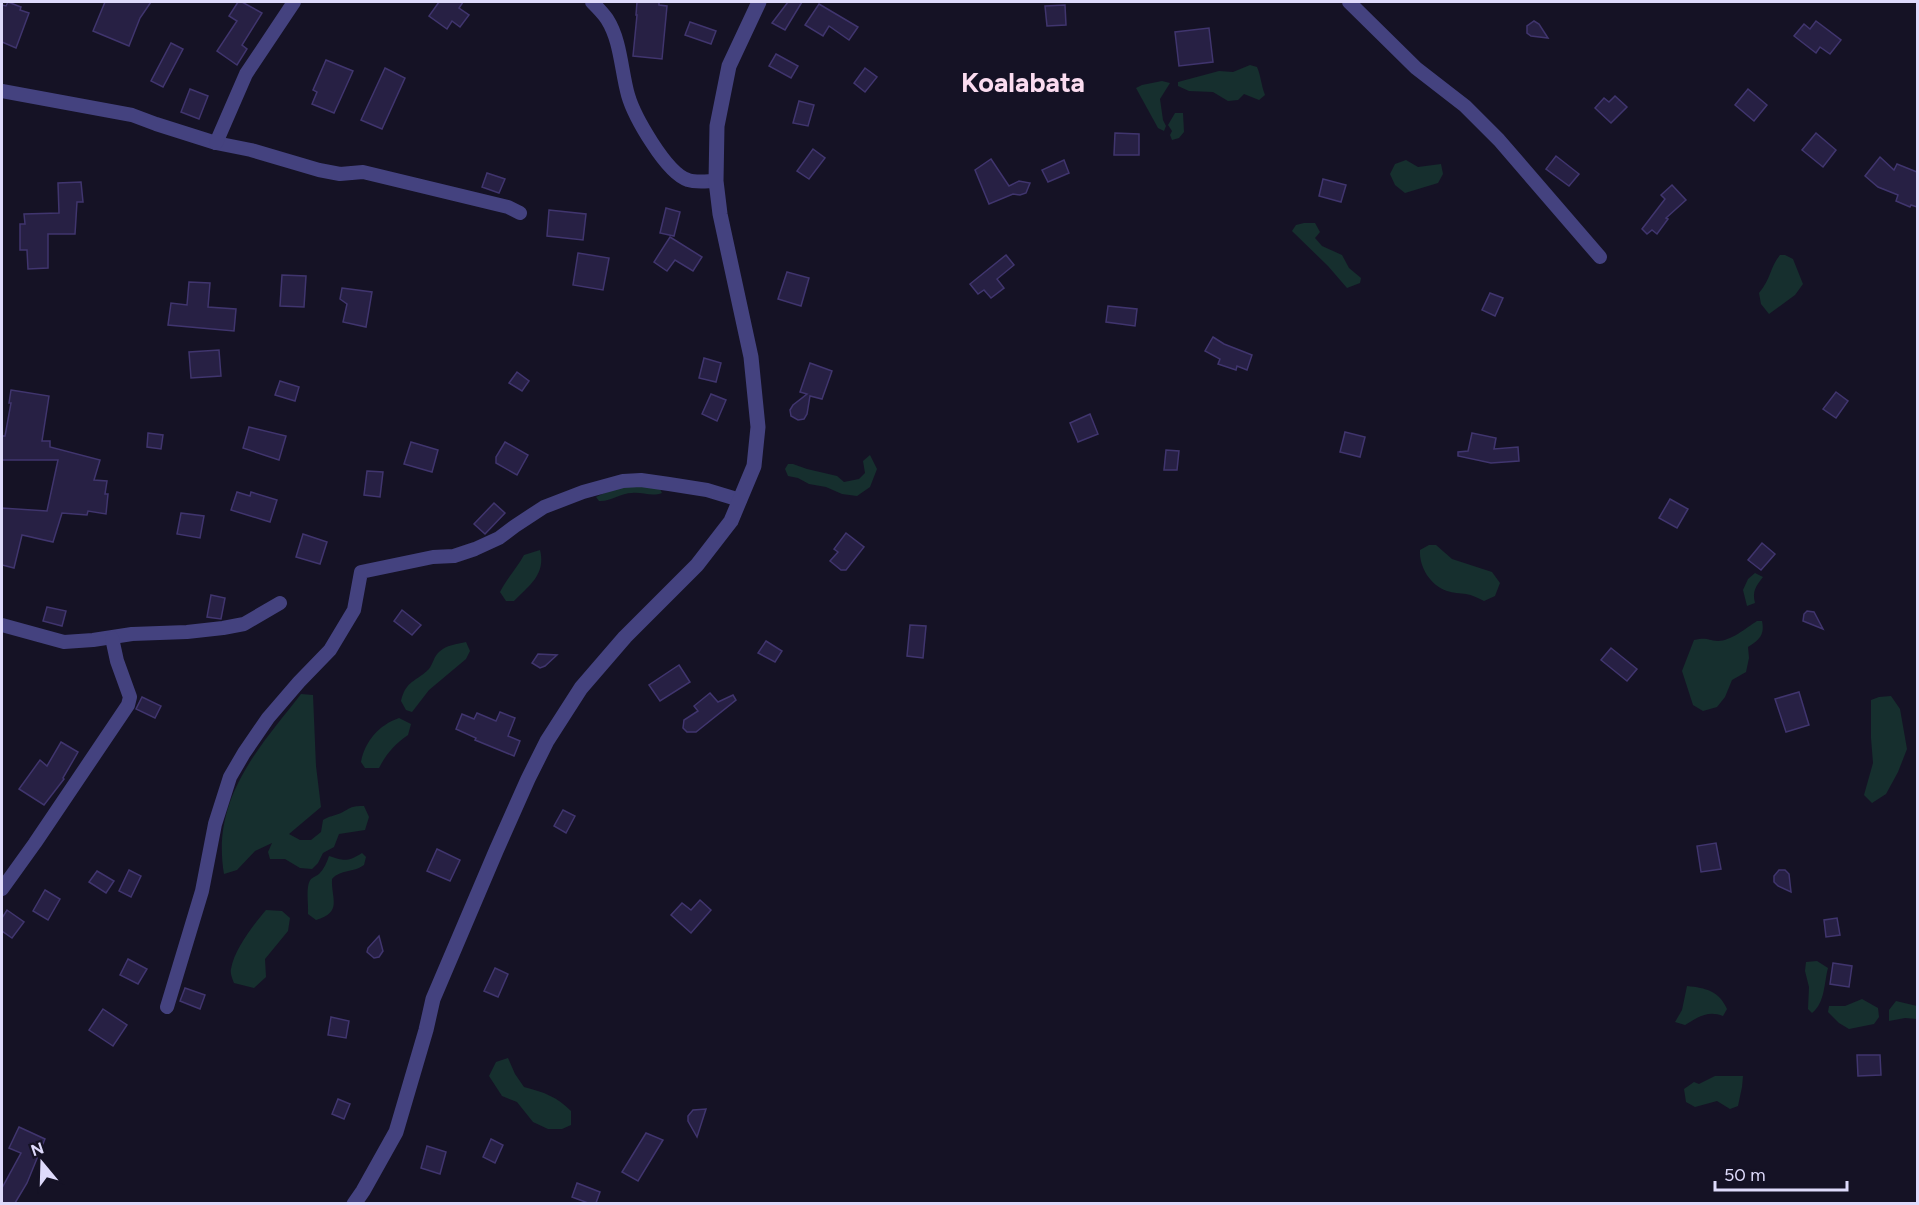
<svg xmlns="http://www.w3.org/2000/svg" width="1919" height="1205" font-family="Figtree,sans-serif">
	<rect width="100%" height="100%" fill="#151225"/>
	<g fill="#162f2e">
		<path d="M1250,65L1257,67C1261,76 1261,85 1265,95L1259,100L1244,94L1238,100L1228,101L1213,92L1189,91L1178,86V82L1219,71L1233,72Z"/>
		<polygon points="1162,81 1170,83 1160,99 1163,120 1166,126 1164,131 1158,128 1136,88 1142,85"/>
		<polygon points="1175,113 1183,113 1184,132 1179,138 1172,140 1170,135 1172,131 1168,125"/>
		<polygon points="1406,160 1418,167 1441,164 1443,174 1438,183 1405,193 1395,185 1390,174 1395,164"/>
		<polygon points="1304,223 1315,223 1320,232 1315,238 1322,246 1342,255 1349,268 1361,278 1360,283 1347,288 1328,266 1292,231 1296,225"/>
		<path d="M1780,255H1785L1793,259L1803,284L1795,295L1769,314L1761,304L1759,293C1771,279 1770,267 1780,255Z"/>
		<polygon points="870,455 877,469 870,487 857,496 842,494 826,487 809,484 798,478 788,476 785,469 788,464 793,464 807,469 837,476 844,482 859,479 865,473 863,461"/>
		<path d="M628,486L659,487L662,493C652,497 642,492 632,493C621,493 610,502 599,501L596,497L615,488Z"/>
		<path d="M1429,545H1436L1452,559L1492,572L1500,583L1495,596L1484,601C1478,598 1472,595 1466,594C1460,593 1453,593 1447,591C1430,585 1419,567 1420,550Z"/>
		<path d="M540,550C546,574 530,585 514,601H506L500,592C507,578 517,568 524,555Z"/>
		<path d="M1755,573L1763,577C1756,586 1752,591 1755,603L1747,606L1743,590L1748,579Z"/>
		<path d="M1757,621H1762C1765,635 1759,640 1748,647L1749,658L1746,672L1732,680L1725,697L1717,707L1703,711L1693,705L1682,671L1694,640C1707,637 1707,640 1718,641C1731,641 1746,628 1757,621Z"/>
		<path d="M466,642L470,651L466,659L429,690L412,712L406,710L401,701C406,680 416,682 429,669C433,664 434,656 439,652C446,645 457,644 466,642Z"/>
		<path d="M301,694L313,695L316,766L321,807L289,834L300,840H311L321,832L323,820C329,816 334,816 341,813C352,807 351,806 364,806L369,817L365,830L339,834L334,847L323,853L318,863L312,869L300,868L285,859H270L268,852L272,843L255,851L237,870L224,874C211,798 259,748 301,694Z"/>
		<polygon points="1891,696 1900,709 1907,749 1898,772 1886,794 1872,803 1864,795 1873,763 1871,738 1871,700 1879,697"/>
		<path d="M399,718L411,724L408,735C395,744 386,754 379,768H365L361,762C365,741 379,725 399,718Z"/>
		<path d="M362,853L366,857L364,865C353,873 341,869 332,879C331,899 343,912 316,920L308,914C309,905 305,886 311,879C313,877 317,876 319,874C324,869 327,862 329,856C344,861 348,862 362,853Z"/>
		<path d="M266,910L282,911L290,918L288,931L265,959L266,977L254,988L234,983C232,978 230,973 231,969C234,950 254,924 266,910Z"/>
		<path d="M1817,961L1828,968C1824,983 1825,1003 1812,1013L1808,1009L1809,987L1805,971L1806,962Z"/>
		<path d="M1687,986C1706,988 1719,991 1727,1009L1723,1016C1708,1010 1698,1017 1685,1025L1675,1022L1682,1010Z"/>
		<polygon points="1862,999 1878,1008 1879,1017 1874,1024 1849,1029 1839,1023 1828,1012 1829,1006 1845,1006"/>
		<polygon points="1896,1001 1917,1006 1917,1019 1905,1018 1889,1021 1889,1010"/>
		<path d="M508,1058L515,1074L524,1087C544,1092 557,1097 571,1111V1125L562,1129H548L533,1122L517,1102L502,1096L489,1076L496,1062Z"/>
		<polygon points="1715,1076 1743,1076 1742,1087 1738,1106 1730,1109 1717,1101 1695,1107 1686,1102 1684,1089 1694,1082 1699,1084"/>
	</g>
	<g fill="#272044" stroke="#40356e" stroke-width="1.5">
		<polygon points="8,2 21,7 20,10 29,13 16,48 2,42 2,5 6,6"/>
		<polygon points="105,2 151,2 140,18 129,46 93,31"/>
		<polygon points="238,2 242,2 262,13 242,45 247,49 237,65 217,51 237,21 229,16"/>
		<polygon points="439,2 463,2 459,8 469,15 460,27 452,21 447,29 429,16"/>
		<polygon points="637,2 659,2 659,5 667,6 662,59 633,56 637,15 636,15"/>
		<polygon points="788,2 802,2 785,30 772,23"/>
		<polygon points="819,4 858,27 849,40 829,26 823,36 805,25"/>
		<polygon points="1065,5 1066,25 1047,26 1045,6"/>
		<polygon points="1534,21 1539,24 1548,38 1531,36 1527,33 1527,26"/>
		<polygon points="1816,21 1841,40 1830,54 1820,47 1816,53 1794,36 1804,24 1810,29"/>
		<polygon points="690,22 716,31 711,44 685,35"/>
		<polygon points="1209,28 1213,62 1179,66 1175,32"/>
		<polygon points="171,43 183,49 163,87 151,81"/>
		<polygon points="776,54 798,66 791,78 769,66"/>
		<polygon points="326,60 353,71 334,113 312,104 317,92 313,90"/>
		<polygon points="385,68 405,78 382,129 361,120"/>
		<polygon points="865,68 877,77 865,92 854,83"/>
		<polygon points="190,89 208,96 199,119 181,112"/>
		<polygon points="1748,89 1767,105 1754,121 1735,105"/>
		<polygon points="1615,96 1627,107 1611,123 1595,108 1604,98 1609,102"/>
		<polygon points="799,101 814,105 808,126 793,123"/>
		<polygon points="1115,133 1139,134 1139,155 1114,155"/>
		<polygon points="1816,133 1836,150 1823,167 1802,150"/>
		<polygon points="813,149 825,158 809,179 797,171"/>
		<polygon points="1556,156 1579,174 1569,186 1546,169"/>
		<polygon points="1880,157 1894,170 1897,164 1917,172 1917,207 1911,205 1910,207 1896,201 1898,195 1878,187 1865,176"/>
		<polygon points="991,159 1009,186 1019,181 1030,183 1026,193 1020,195 1013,194 989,204 975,170"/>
		<polygon points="1064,160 1069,173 1048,182 1042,170"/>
		<polygon points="487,173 505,179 499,193 482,187"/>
		<polygon points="1323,179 1346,185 1341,202 1319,196"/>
		<polygon points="81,182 83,202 77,202 75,234 48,234 48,268 28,269 27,250 20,250 20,224 25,224 24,214 59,213 58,183"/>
		<polygon points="1672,185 1686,200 1666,218 1668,219 1657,234 1652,230 1647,234 1642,229 1665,199 1661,195"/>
		<polygon points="666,208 680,212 674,236 660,233"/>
		<polygon points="549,210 586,214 583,240 547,236"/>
		<polygon points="670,237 702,257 693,271 675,260 667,271 654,262"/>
		<polygon points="578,253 609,258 603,290 573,285"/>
		<polygon points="1006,255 1014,265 997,279 1004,288 991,298 984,290 978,294 970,284"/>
		<polygon points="787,272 809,278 801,306 778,299"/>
		<polygon points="282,275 306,276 304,307 280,306"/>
		<polygon points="189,282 210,283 208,307 236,309 234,331 168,325 171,303 187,305"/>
		<polygon points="342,288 372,292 366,327 343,322 347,304 340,299"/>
		<polygon points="1490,293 1503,298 1495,316 1482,310"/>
		<polygon points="1108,306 1137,309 1135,326 1106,322"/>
		<polygon points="1213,337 1224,344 1252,355 1247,370 1237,366 1236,370 1218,364 1220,359 1205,351"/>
		<polygon points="219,350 221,376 191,378 189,352"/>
		<polygon points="704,358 721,363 716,382 699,378"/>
		<polygon points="810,363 832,371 822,399 810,396 807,414 804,419 798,420 791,416 790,410 793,405 807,394 800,392"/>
		<polygon points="517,372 529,381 522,391 509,383"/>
		<polygon points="280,381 299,387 295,401 275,395"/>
		<polygon points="11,390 49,396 42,441 50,441 50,447 100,460 94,480 107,481 105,494 108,494 106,514 88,511 87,515 62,513 53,542 22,535 14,568 2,565 2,508 47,511 58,460 2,460 2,436 5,436 11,403 9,403"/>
		<polygon points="1836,392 1848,401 1836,418 1823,409"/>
		<polygon points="711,394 726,400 717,421 702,414"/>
		<polygon points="1090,414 1098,434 1078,442 1070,423"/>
		<polygon points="249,427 286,436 279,460 243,448"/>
		<polygon points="1345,432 1365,437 1360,457 1340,452"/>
		<polygon points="148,433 163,435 161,449 147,447"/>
		<polygon points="1472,433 1496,438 1494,449 1518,447 1519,461 1491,463 1458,456 1458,452 1468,451"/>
		<polygon points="411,442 438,450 432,472 404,464"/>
		<polygon points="505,442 528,455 517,475 496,463 496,457"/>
		<polygon points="1166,450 1179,451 1177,470 1164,470"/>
		<polygon points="367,471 383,472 380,497 364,495"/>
		<polygon points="237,492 250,496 251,492 277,500 270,522 231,510"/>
		<polygon points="1670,499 1688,509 1677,528 1659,518"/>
		<polygon points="494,503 505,513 485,534 474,524"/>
		<polygon points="181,513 204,516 200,538 177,534"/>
		<polygon points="846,533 864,547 846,570 841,570 830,561 838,552 834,549"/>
		<polygon points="303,534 327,542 320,564 296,557"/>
		<polygon points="1762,543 1775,554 1761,570 1748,560"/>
		<polygon points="211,595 225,598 221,619 207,617"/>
		<polygon points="47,607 66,611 62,626 43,621"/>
		<polygon points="402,610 421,625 412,635 394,621"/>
		<polygon points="1807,611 1814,612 1823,629 1803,621 1804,614"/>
		<polygon points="910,625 926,626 923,658 907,656"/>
		<polygon points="766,641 782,651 775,662 758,653"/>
		<polygon points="1611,648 1637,669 1627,681 1601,660"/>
		<polygon points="538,654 557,655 545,666 540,668 532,663"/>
		<polygon points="679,665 690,682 660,701 649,685"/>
		<polygon points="1799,692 1809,725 1786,732 1775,699"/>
		<polygon points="710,693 718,702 733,695 736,700 696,732 687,732 683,728 684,720 698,711 694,706"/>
		<polygon points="142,697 161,706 155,718 136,709"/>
		<polygon points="500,712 515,718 508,736 520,741 514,756 475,740 476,738 456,729 462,714 474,719 477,713 496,721"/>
		<polygon points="61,742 78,752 63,778 64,779 44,805 19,789 40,760 47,766"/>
		<polygon points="563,810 575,816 566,833 554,826"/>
		<polygon points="1716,843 1721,869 1701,872 1697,846"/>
		<polygon points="437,849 460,860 450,881 427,871"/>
		<polygon points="129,870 141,876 131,897 119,891"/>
		<polygon points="1779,870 1785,870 1789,874 1791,892 1778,886 1774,882 1774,876"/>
		<polygon points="97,871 114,881 106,893 89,882"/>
		<polygon points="45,890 60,899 48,920 33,911"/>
		<polygon points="700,900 711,910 691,933 671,915 682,903 691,910"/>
		<polygon points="7,910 24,922 12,938 2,931 2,918"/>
		<polygon points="1837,918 1840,935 1826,937 1824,920"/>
		<polygon points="379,936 383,951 379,957 374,958 367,952 368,948"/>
		<polygon points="128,959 147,969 138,984 120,975"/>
		<polygon points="1833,963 1852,966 1849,987 1830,984"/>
		<polygon points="495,968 508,974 498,997 484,991"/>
		<polygon points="185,988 205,995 200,1009 180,1001"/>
		<polygon points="103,1009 127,1025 113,1046 89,1030"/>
		<polygon points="331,1017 349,1021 346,1038 328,1035"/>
		<polygon points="1857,1055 1880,1055 1881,1075 1858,1076"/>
		<polygon points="338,1099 350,1104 344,1119 332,1114"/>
		<polygon points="706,1109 697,1137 688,1121 688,1116 693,1110"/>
		<polygon points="19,1127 45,1139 27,1183 15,1203 2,1203 2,1188 21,1153 9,1148"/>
		<polygon points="646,1133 663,1140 638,1181 622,1172"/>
		<polygon points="491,1139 503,1145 495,1163 483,1157"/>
		<polygon points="427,1146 446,1152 440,1174 421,1168"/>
		<polygon points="577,1183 600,1192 596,1203 588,1203 572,1197"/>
	</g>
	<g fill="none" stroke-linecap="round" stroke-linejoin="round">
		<g stroke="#44427f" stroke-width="14">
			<path d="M592,2C597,7 603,13 607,19C621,41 621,70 628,95C634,116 666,173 688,180C696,183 708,181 716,181"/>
			<polyline points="1349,2 1416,68 1465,106 1499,140 1600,257"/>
			<polyline points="2,91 132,115 156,124 216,143 251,150 319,170 340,174 363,172 508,207 520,213"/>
			<polyline points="216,143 246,74 294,2"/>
			<polyline points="2,625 64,642 93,640 132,634 187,632 223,628 244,624 280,603"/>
			<polyline points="2,889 35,843 128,705 130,697 117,661 112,638"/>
			<polyline points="167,1007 202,891 215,824 230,777 244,753 268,718 299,682 330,650 354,610 361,572 433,557 454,556 475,549 499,538 515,526 544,507 583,492 623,481 641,480 669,484 707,490 740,500"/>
		</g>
		<polyline stroke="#44427f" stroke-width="15" points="354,1204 363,1191 396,1132 426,1030 433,999 496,851 528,779 547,741 581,688 625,637 697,565 731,521 754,466 758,427 751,357 720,214 716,181 717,126 729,66 759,2"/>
	</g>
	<g text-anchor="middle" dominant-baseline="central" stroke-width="6" stroke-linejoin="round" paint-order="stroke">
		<g font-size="27" font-weight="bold" fill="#fbdcf0" stroke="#151225">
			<text x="1023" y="82">Koalabata</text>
		</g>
	</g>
	<rect width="1919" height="1205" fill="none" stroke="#dedafb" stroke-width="6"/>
	<g transform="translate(42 1163) rotate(341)" stroke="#151225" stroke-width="4.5" paint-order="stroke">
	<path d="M0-4.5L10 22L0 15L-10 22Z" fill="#dedafb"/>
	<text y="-9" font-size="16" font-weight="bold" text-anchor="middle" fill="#dedafb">N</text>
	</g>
	<path d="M1715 1181v9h132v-9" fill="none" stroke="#dedafb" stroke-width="3"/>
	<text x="1724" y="1181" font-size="18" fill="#dedafb" stroke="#151225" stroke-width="4.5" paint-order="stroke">50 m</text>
</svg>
